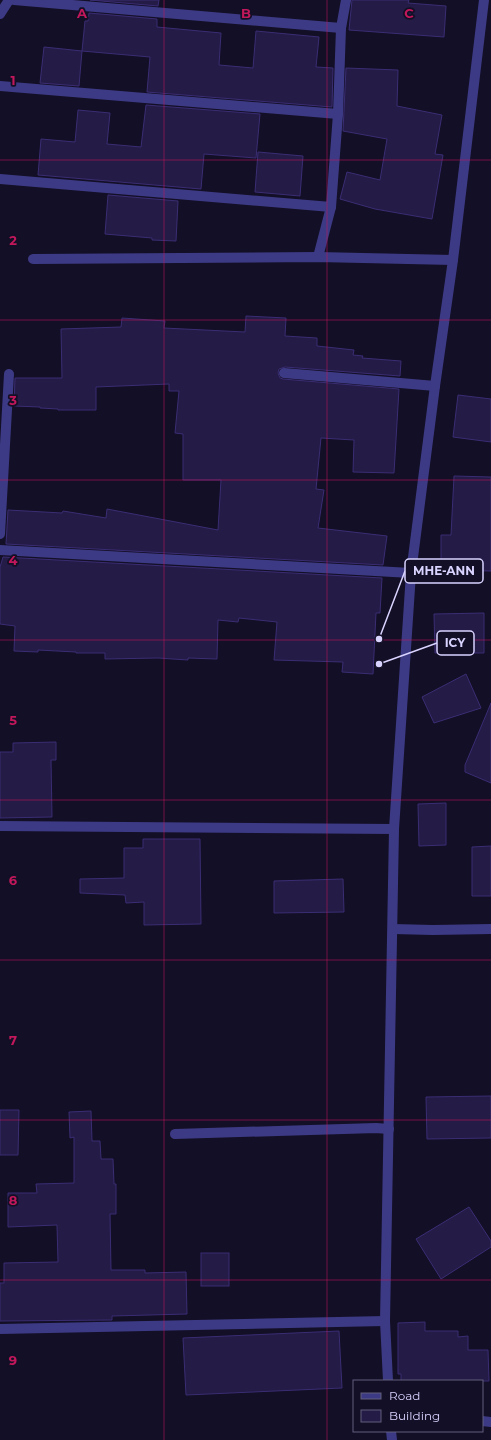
<svg xmlns="http://www.w3.org/2000/svg" width="491" height="1440" font-family="Montserrat,sans-serif">
	<rect width="100%" height="100%" fill="#130f26"/>
	<g fill="#241b47" stroke="#3b2d73">
		<polygon points="90,0 159,0 158,6"/>
		<polygon points="352,0 409,0 408,3 446,6 444,37 349,30"/>
		<polygon points="89,13 157,19 157,27 221,33 219,65 253,68 256,31 319,37 316,67 333,68 332,107 147,92 150,57 82,51 85,21 88,21"/>
		<polygon points="44,47 82,51 79,86 40,83"/>
		<polygon points="346,68 398,70 397,106 442,115 435,154 443,155 432,219 375,209 340,199 347,172 380,180 387,139 343,131"/>
		<polygon points="146,105 260,114 256,158 204,154 201,189 38,175 41,139 75,142 78,110 110,113 107,144 141,147"/>
		<polygon points="258,152 303,156 300,196 255,192"/>
		<polygon points="108,195 178,201 176,241 152,240 152,238 105,234"/>
		<polygon points="246,316 286,318 285,336 317,338 317,346 354,350 353,355 363,356 362,358 401,361 400,376 285,367 279,369 278,373 280,378 283,379 399,389 394,473 353,472 354,440 321,438 316,489 324,490 318,528 387,536 383,565 6,544 8,510 62,513 63,511 106,518 107,509 218,530 221,480 183,480 183,434 175,433 179,391 169,391 169,384 96,387 96,410 58,410 58,409 40,408 40,407 14,406 15,378 62,378 61,329 121,327 122,318 165,321 164,328 245,332"/>
		<polygon points="458,395 491,399 491,442 453,437"/>
		<polygon points="454,476 491,477 491,571 441,570 441,535 451,535"/>
		<polygon points="3,557 382,578 380,613 376,613 373,674 342,672 343,662 274,660 277,622 239,618 238,622 218,620 217,659 188,658 188,660 158,658 105,659 105,653 76,653 76,652 38,650 38,652 14,651 15,626 0,624 0,567"/>
		<polygon points="484,613 484,653 435,653 434,614"/>
		<polygon points="466,674 481,708 434,723 422,697"/>
		<polygon points="491,703 491,783 465,772 465,765"/>
		<polygon points="56,742 56,760 51,760 52,817 0,818 0,752 13,752 13,743"/>
		<polygon points="446,803 446,845 419,846 418,804"/>
		<polygon points="143,839 200,839 201,924 144,925 144,902 126,903 125,895 80,893 80,879 124,878 124,848 143,848"/>
		<polygon points="491,846 491,896 472,896 472,847"/>
		<polygon points="343,879 344,912 274,913 274,881"/>
		<polygon points="491,1096 491,1138 427,1139 426,1097"/>
		<polygon points="0,1110 19,1110 18,1155 0,1155"/>
		<polygon points="91,1111 92,1141 100,1141 101,1159 113,1159 114,1184 116,1184 116,1214 110,1214 111,1270 145,1270 145,1273 186,1272 187,1314 112,1316 112,1320 0,1321 0,1283 4,1283 4,1263 58,1262 57,1225 8,1227 8,1193 37,1193 36,1184 74,1183 74,1137 70,1138 69,1112"/>
		<polygon points="469,1207 491,1241 491,1247 441,1279 416,1239"/>
		<rect x="201" y="1253" width="28" height="33"/>
		<polygon points="425,1322 425,1331 458,1331 458,1337 468,1336 468,1350 488,1350 489,1381 401,1381 401,1374 398,1374 398,1323"/>
		<polygon points="339,1331 342,1388 186,1395 183,1338"/>
	</g>
	<g fill="none" stroke-linecap="round" stroke-linejoin="round">
		<polyline stroke="#3d3a85" stroke-width="10" points="284,373 435,386"/>
		<g stroke="#3d3a85" stroke-width="10">
			<polyline points="14,0 341,28"/>
			<polyline points="0,14 9,0"/>
			<polyline points="0,86 338,114"/>
			<polyline points="0,179 331,207 338,114 341,28 346,0"/>
			<polyline points="318,257 331,207"/>
			<polyline points="33,259 318,257 453,260"/>
			<polyline points="0,534 9,374"/>
			<polyline points="0,550 411,573"/>
			<polyline points="0,826 394,829"/>
			<polyline points="393,929 433,930 491,929"/>
			<polyline points="175,1134 376,1128 389,1129"/>
			<polyline points="0,1329 385,1321"/>
			<polyline points="482,1421 491,1422"/>
		</g>
		<g stroke="#3d3a85" stroke-width="10">
			<polyline points="388,1381 385,1321 394,829 411,573 435,386 453,260 484,0"/>
			<polyline points="391,1431 392,1440"/>
		</g>
	</g>
	<path fill="none" stroke="#c2185b" stroke-width="1" stroke-opacity="0.55" d="M164,0V1440M327,0V1440M0,160H491M0,320H491M0,480H491M0,640H491M0,800H491M0,960H491M0,1120H491M0,1280H491"/>
	<g font-size="13" text-anchor="middle" font-weight="bold" fill="#c2185b" stroke="#130f26" stroke-width="3.5" stroke-linejoin="round" paint-order="stroke">
		<text x="82" y="18">A</text>
		<text x="246" y="18">B</text>
		<text x="409" y="18">C</text>
		<text x="13" y="85">1</text>
		<text x="13" y="245">2</text>
		<text x="13" y="405">3</text>
		<text x="13" y="565">4</text>
		<text x="13" y="725">5</text>
		<text x="13" y="885">6</text>
		<text x="13" y="1045">7</text>
		<text x="13" y="1205">8</text>
		<text x="13" y="1365">9</text>
	</g>
	<path fill="none" stroke="#d9d4ff" stroke-width="1.5" d="M379 639L405 571M379 664L437 643"/>
	<g fill="#d9d4ff" stroke="#130f26" stroke-width="1.5">
		<circle cx="379" cy="639" r="4"/>
		<circle cx="379" cy="664" r="4"/>
	</g>
	<g fill="#130f26" stroke="#d9d4ff" stroke-width="1.5">
		<rect x="405" y="559" width="78" height="24" rx="4"/>
		<rect x="437" y="631" width="37" height="24" rx="4"/>
	</g>
	<g font-size="12" text-anchor="middle" font-weight="bold" fill="#d9d4ff">
		<text x="444" y="575">MHE-ANN</text>
		<text x="455" y="647">ICY</text>
	</g>
	<rect x="353" y="1380" width="130" height="52" fill="#130f26" stroke="#625e7d"/>
	<rect x="361" y="1393" width="20" height="6" fill="#3d3a85" stroke="#625e7d"/>
	<text x="389" y="1400" font-size="12" fill="#d9d4ff">Road</text>
	<rect x="361" y="1410" width="20" height="12" fill="#241b47" stroke="#625e7d"/>
	<text x="389" y="1420" font-size="12" fill="#d9d4ff">Building</text>
</svg>
